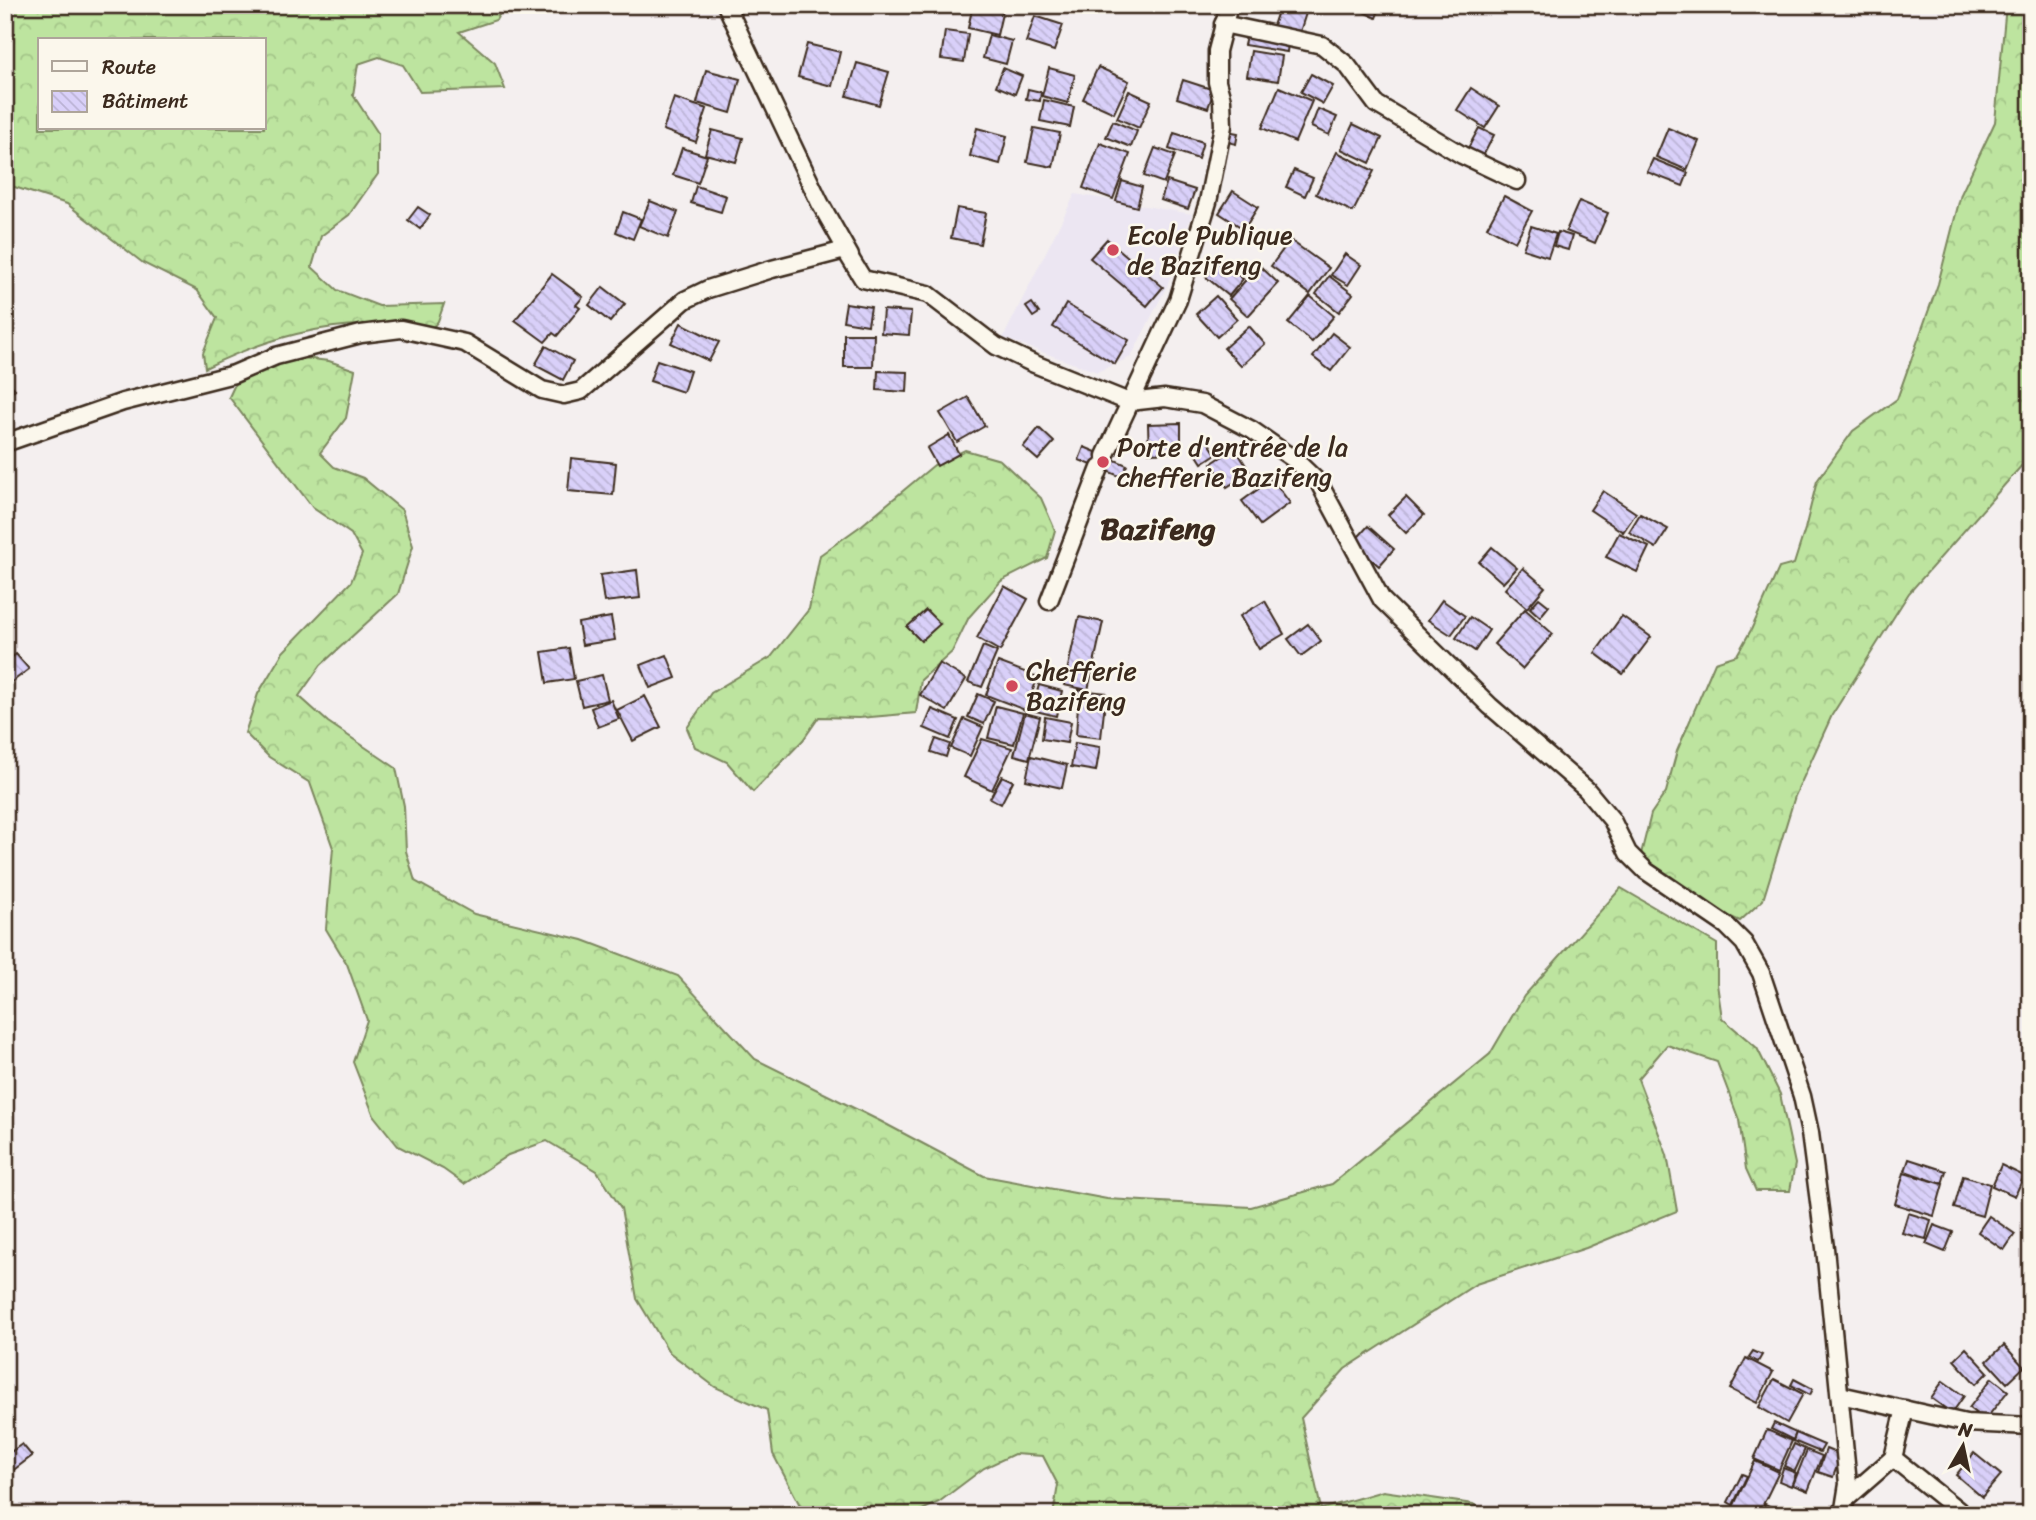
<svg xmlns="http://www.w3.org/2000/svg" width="2036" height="1520" font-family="Sriracha,sans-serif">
	<defs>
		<pattern id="forest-crowns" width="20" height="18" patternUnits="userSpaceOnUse" patternTransform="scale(1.75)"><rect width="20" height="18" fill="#bde49f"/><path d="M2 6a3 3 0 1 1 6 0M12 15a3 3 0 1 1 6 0" fill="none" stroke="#a3c488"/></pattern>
		<pattern id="building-back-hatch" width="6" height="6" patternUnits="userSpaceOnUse" patternTransform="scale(1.75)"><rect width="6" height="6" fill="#d9d0f9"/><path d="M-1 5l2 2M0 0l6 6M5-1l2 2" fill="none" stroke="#bbb3d5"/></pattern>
	</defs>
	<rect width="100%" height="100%" fill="#f4efef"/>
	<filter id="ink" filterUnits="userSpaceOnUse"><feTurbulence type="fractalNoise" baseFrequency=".0143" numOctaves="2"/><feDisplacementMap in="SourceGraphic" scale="14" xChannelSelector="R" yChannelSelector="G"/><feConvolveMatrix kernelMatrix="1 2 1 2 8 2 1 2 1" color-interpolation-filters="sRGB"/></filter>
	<g filter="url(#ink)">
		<polygon fill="#ece6f2" points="1075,194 1192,214 1167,286 1131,357 1097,372 1003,338"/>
		<g fill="url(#forest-crowns)" stroke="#7c875e" stroke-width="2" fill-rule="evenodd">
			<path d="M5,5H505L496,20L459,32L495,63L505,89L420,92L403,65L379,57L358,64L353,95L378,133V174L349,215L321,236L312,267L337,290L379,306L444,304L438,321L426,336C415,333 404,329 394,327C331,318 260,341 205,368L203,353L217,318L197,290L143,263L67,204L5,184ZM40,40H264V128H40Z"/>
			<polygon points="2006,5 2031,5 2031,455 1909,593 1832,715 1795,796 1763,900 1740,921 1713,909 1640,858 1651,814 1666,792 1677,751 1715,662 1737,655 1751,630 1779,568 1794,564 1805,529 1817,481 1853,431 1897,399 1938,284 1961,194 1995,122"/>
			<polygon points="303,358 329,361 355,370 346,418 320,453 334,467 363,478 402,510 413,546 398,594 321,665 299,696 328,722 396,768 404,806 406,851 415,881 474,914 583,940 678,976 755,1059 880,1121 984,1176 1107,1199 1251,1207 1332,1184 1490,1054 1524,996 1621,888 1717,944 1717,984 1722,1018 1757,1048 1780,1094 1795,1164 1790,1191 1756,1191 1746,1169 1739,1120 1717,1062 1667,1045 1638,1079 1667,1155 1677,1211 1586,1248 1476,1284 1345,1369 1301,1418 1321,1509 1383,1491 1473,1504 1489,1515 1053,1515 1058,1485 1043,1456 1014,1454 984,1468 939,1502 912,1515 805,1515 773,1454 767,1410 715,1387 669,1352 637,1299 621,1208 597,1171 547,1141 508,1155 464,1184 443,1169 398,1146 374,1116 353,1062 367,1020 347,964 326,929 333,848 310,783 269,757 245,733 258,694 283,652 351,582 362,554 351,534 313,508 229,397 236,382 265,366"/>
			<polygon points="965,450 1000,460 1041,498 1055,530 1047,558 1001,581 969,617 952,652 921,680 916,713 859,718 819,717 803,740 753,792 727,762 695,747 687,728 711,693 771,657 809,609 820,555 862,525 934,465"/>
		</g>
		<g fill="url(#building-back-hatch)" stroke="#3b2a1e" stroke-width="2">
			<polygon points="973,5 1004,5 997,35 968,28"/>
			<polygon points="1280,5 1306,13 1299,35 1273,26"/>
			<polygon points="1349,5 1381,5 1376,18"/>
			<polygon points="1035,16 1063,25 1054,51 1026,42"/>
			<polygon points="945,31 968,34 964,62 941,59"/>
			<polygon points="989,35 1012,41 1006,64 983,58"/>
			<polygon points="1246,37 1288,43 1287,52 1244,45"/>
			<polygon points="807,44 840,52 832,86 798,77"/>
			<polygon points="1251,51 1282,56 1278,81 1247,76"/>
			<polygon points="857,63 889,72 879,105 847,96"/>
			<polygon points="1098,67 1129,81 1114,113 1083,99"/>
			<polygon points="1003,68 1022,76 1015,94 996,86"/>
			<polygon points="1049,68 1075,75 1068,103 1042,96"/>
			<polygon points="706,70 740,79 731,113 697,103"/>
			<polygon points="1311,74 1333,86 1323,104 1301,92"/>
			<polygon points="1183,80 1214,90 1208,108 1177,98"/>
			<polygon points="1279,87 1312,101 1295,142 1262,128"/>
			<polygon points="1471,88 1499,106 1485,128 1457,110"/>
			<polygon points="1028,89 1041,92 1040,101 1026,99"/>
			<polygon points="1129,91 1151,101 1139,128 1117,118"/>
			<polygon points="674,98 707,109 696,142 663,130"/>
			<polygon points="1044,100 1074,107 1070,127 1040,121"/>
			<polygon points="1318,109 1337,117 1329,135 1311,127"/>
			<polygon points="1113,121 1137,131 1131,147 1106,137"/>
			<polygon points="1353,124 1382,138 1370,163 1341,149"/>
			<polygon points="977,128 1007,136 1000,164 970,156"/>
			<polygon points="1034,128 1060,133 1053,167 1027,162"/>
			<polygon points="1479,128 1494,135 1483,156 1468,148"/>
			<polygon points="1668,128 1699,141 1687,170 1656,157"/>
			<polygon points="712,130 743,138 736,162 705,154"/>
			<polygon points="1227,131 1238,133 1236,144 1224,141"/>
			<polygon points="1174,133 1203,142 1198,159 1169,149"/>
			<polygon points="1100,143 1130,154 1113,199 1083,188"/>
			<polygon points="682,148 707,156 698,183 673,175"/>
			<polygon points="1155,148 1175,155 1164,183 1144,176"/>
			<polygon points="1337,152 1374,171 1353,212 1316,194"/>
			<polygon points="1653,159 1688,173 1683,186 1647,172"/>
			<polygon points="1294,170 1313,178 1305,196 1286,187"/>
			<polygon points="1122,181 1142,187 1137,207 1116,201"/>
			<polygon points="1167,181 1195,190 1188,209 1161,200"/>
			<polygon points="696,186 726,196 721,212 691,203"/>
			<polygon points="1233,191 1258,207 1244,229 1219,213"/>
			<polygon points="1504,196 1532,211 1515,242 1487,227"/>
			<polygon points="650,201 678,212 668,238 639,226"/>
			<polygon points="1579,201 1608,213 1595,243 1566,231"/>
			<polygon points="418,207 430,215 420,229 408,220"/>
			<polygon points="957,208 986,213 980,244 951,238"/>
			<polygon points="623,212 641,219 633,239 616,232"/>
			<polygon points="1531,226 1556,234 1548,257 1523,249"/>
			<polygon points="1558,232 1572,236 1568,250 1554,246"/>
			<polygon points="1107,239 1163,287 1147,306 1090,258"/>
			<polygon points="1290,240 1329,268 1310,294 1271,266"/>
			<polygon points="1345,254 1361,265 1348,285 1331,275"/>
			<polygon points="1219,260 1243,279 1229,296 1206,277"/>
			<polygon points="1259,265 1278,283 1248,316 1229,299"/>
			<polygon points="552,274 583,297 576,305 580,308 557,336 553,333 545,342 515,320"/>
			<polygon points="1329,276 1353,294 1339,312 1316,294"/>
			<polygon points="603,287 625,304 610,322 589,305"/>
			<polygon points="1216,296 1237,319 1217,337 1196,314"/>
			<polygon points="1310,296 1334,316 1312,342 1288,323"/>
			<polygon points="846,303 871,307 868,325 843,321"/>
			<polygon points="1032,303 1039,313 1033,317 1026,307"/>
			<polygon points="1066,304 1129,340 1115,364 1053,327"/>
			<polygon points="883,310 911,312 909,335 881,333"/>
			<polygon points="681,323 719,342 709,361 671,343"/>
			<polygon points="1249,326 1265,344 1241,366 1224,348"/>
			<polygon points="1332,333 1350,347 1331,371 1313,357"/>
			<polygon points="844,334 874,334 873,367 844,367"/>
			<polygon points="546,346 573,361 563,380 535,365"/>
			<polygon points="657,360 690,371 683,392 650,381"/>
			<polygon points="878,371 908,372 907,392 877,390"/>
			<polygon points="5,379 15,389 5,399"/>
			<polygon points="968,397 985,426 957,442 940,413"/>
			<polygon points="1181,423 1181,452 1149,453 1148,424"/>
			<polygon points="1039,428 1054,442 1038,460 1023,447"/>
			<polygon points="949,435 959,454 937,466 927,448"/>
			<polygon points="1207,440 1216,454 1202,463 1193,449"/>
			<polygon points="1084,447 1127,465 1122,477 1079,460"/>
			<polygon points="1235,448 1250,472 1227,487 1212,463"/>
			<polygon points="571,458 616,463 613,495 568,491"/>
			<polygon points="1272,479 1290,503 1260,525 1242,501"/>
			<polygon points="1603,491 1636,513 1623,532 1590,510"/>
			<polygon points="1406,497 1424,515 1406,533 1388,515"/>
			<polygon points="1640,514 1668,529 1656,548 1629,532"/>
			<polygon points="1368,526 1394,549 1379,566 1353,543"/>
			<polygon points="1619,533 1649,547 1637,572 1606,557"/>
			<polygon points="1492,547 1517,568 1503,583 1479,562"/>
			<polygon points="1523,568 1545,587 1527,608 1505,589"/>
			<polygon points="637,570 640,598 604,602 600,575"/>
			<polygon points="1004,586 1028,599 1000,651 977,638"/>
			<polygon points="1539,598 1549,606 1540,617 1530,608"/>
			<polygon points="1442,600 1465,616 1451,635 1428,620"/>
			<polygon points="1265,601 1284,634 1259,649 1240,616"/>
			<polygon points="1525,609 1553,634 1522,669 1494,644"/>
			<polygon points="926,610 940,624 921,641 907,627"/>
			<polygon points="1622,616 1651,637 1623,674 1595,653"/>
			<polygon points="611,617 615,640 582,645 578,623"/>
			<polygon points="1079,617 1103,622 1088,690 1064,685"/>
			<polygon points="1470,617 1489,630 1475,651 1456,638"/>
			<polygon points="1308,624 1321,641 1301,656 1288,639"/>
			<polygon points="983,646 997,652 982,687 968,682"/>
			<polygon points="569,648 574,679 547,683 542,652"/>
			<polygon points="16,654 29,669 12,682 5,674 5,663"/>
			<polygon points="667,655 676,678 650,688 641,665"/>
			<polygon points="998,662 1038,677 1025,710 986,695"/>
			<polygon points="939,663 966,679 947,711 920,695"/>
			<polygon points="602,675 608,700 582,706 576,681"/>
			<polygon points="1039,685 1062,691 1056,716 1032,710"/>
			<polygon points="1079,690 1106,693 1101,738 1076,735"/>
			<polygon points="978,694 994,701 984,724 968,717"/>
			<polygon points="645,696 661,727 633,741 617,710"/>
			<polygon points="611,700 619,719 598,727 591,708"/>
			<polygon points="996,706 1023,713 1014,744 988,738"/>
			<polygon points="932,709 958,720 950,739 924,728"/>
			<polygon points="1025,713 1040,717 1029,759 1014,755"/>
			<polygon points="1045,717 1071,722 1067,743 1042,739"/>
			<polygon points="964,719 983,727 970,756 951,748"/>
			<polygon points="936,739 950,744 946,757 931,752"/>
			<polygon points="982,739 1012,748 992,790 964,777"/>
			<polygon points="1075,743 1100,747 1096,771 1071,767"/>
			<polygon points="1031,756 1067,765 1062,788 1026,780"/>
			<polygon points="1002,776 1013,781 1001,804 990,798"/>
			<polygon points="1909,1159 1946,1171 1942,1184 1905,1171"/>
			<polygon points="2001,1165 2024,1176 2015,1196 1992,1186"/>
			<polygon points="1904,1173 1943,1184 1934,1216 1895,1204"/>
			<polygon points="1963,1176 1990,1184 1982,1216 1954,1208"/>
			<polygon points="1908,1213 1931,1220 1926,1239 1902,1233"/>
			<polygon points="1989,1216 2015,1234 2004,1250 1978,1232"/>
			<polygon points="1934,1225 1953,1232 1945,1252 1926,1244"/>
			<polygon points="2004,1345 2024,1367 2007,1383 1987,1361"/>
			<polygon points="1966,1348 1988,1372 1976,1384 1954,1360"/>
			<polygon points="1753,1351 1762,1355 1758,1362 1749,1357"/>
			<polygon points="1746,1358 1773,1372 1757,1403 1730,1389"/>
			<polygon points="1992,1378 2008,1391 1985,1420 1969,1408"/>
			<polygon points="1774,1379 1803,1394 1787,1423 1759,1407"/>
			<polygon points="1794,1379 1813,1389 1810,1395 1791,1385"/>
			<polygon points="1943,1381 1964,1396 1952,1413 1931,1398"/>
			<polygon points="1774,1423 1796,1433 1793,1440 1771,1429"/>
			<polygon points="1767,1430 1792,1441 1779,1470 1754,1459"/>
			<polygon points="1796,1433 1824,1445 1820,1452 1793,1441"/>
			<polygon points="22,1444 32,1456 7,1475 5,1456"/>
			<polygon points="1794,1444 1805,1449 1795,1471 1784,1466"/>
			<polygon points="1826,1449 1841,1455 1833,1477 1818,1472"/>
			<polygon points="1807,1450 1822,1456 1808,1491 1793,1485"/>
			<polygon points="1974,1453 2001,1475 1982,1497 1956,1475"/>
			<polygon points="1755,1461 1779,1472 1758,1515 1749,1515 1733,1507"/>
			<polygon points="1783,1468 1796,1473 1791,1486 1779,1481"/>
			<polygon points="1742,1474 1747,1476 1733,1505 1728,1502"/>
			<polygon points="1765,1504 1789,1515 1761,1515"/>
		</g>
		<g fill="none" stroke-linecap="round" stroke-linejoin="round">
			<g stroke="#3b2a1e" stroke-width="21">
				<g id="street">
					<polyline points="726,5 820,203 850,256"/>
					<polyline points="1223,24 1322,45 1347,65 1376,104 1462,155 1517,181"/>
					<polyline points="5,443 123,402 234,374 276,356 361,334 401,329 465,343 542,390 564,395 581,391 685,300 708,289 772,269 845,250 863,279 928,294 996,346 1032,363 1129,402 1165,398 1202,404 1252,430 1295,460 1319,483 1382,600 1490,706 1586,789 1612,820 1628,853 1646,871 1727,926 1744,943 1761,973 1802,1096 1810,1133 1825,1248 1848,1484 1843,1515"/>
					<polyline points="1105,456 1178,300 1208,202 1223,126 1222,100 1217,82 1217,51 1229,5"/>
					<polyline points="1049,601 1100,468"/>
					<polyline points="1840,1395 1966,1423 2031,1426"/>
					<polyline points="1905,1409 1893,1458 1959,1511 1959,1515"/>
					<polyline points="1846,1499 1893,1458"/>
				</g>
			</g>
			<use href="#street" stroke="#fbf7ec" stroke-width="16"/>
		</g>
	</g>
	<g fill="#d1495b" stroke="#fbf7ec" stroke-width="2.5">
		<circle cx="1113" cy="250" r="7"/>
		<circle cx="1103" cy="462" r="7"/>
		<circle cx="1012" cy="686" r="7"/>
	</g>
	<g text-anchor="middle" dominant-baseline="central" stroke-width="5" stroke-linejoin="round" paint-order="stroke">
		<g font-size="26" fill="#3b2a1e" stroke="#fbf7ec" text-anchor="start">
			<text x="1127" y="235">Ecole Publique<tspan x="1127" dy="30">de Bazifeng</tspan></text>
			<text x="1117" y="447">Porte d'entrée de la<tspan x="1117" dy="30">chefferie Bazifeng</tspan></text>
			<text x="1026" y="671">Chefferie<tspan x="1026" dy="30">Bazifeng</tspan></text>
		</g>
		<g font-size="30" font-weight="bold" fill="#3b2a1e" stroke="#fbf7ec">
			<text x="1158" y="529">Bazifeng</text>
		</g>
	</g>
	<rect width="2036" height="1520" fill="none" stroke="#fbf7ec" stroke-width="28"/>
	<rect x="14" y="14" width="2008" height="1492" fill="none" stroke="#3b2a1e" stroke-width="2.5" filter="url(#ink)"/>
	<rect x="38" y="38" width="228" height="91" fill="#fbf7ec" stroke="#aea59a" stroke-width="2"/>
	<rect x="52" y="61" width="35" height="10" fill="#fbf7ec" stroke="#aea59a" stroke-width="2"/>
	<text x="102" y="74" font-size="21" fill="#3b2a1e">Route</text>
	<rect x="52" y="91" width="35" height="21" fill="url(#building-back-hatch)" stroke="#aea59a" stroke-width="2"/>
	<text x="102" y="108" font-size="21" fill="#3b2a1e">Bâtiment</text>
	<g transform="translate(1963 1446) rotate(9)" stroke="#fbf7ec" stroke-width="5" paint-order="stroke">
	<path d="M0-5L12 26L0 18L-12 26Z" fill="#3b2a1e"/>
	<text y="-10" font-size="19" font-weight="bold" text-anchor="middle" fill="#3b2a1e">N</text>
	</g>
</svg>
